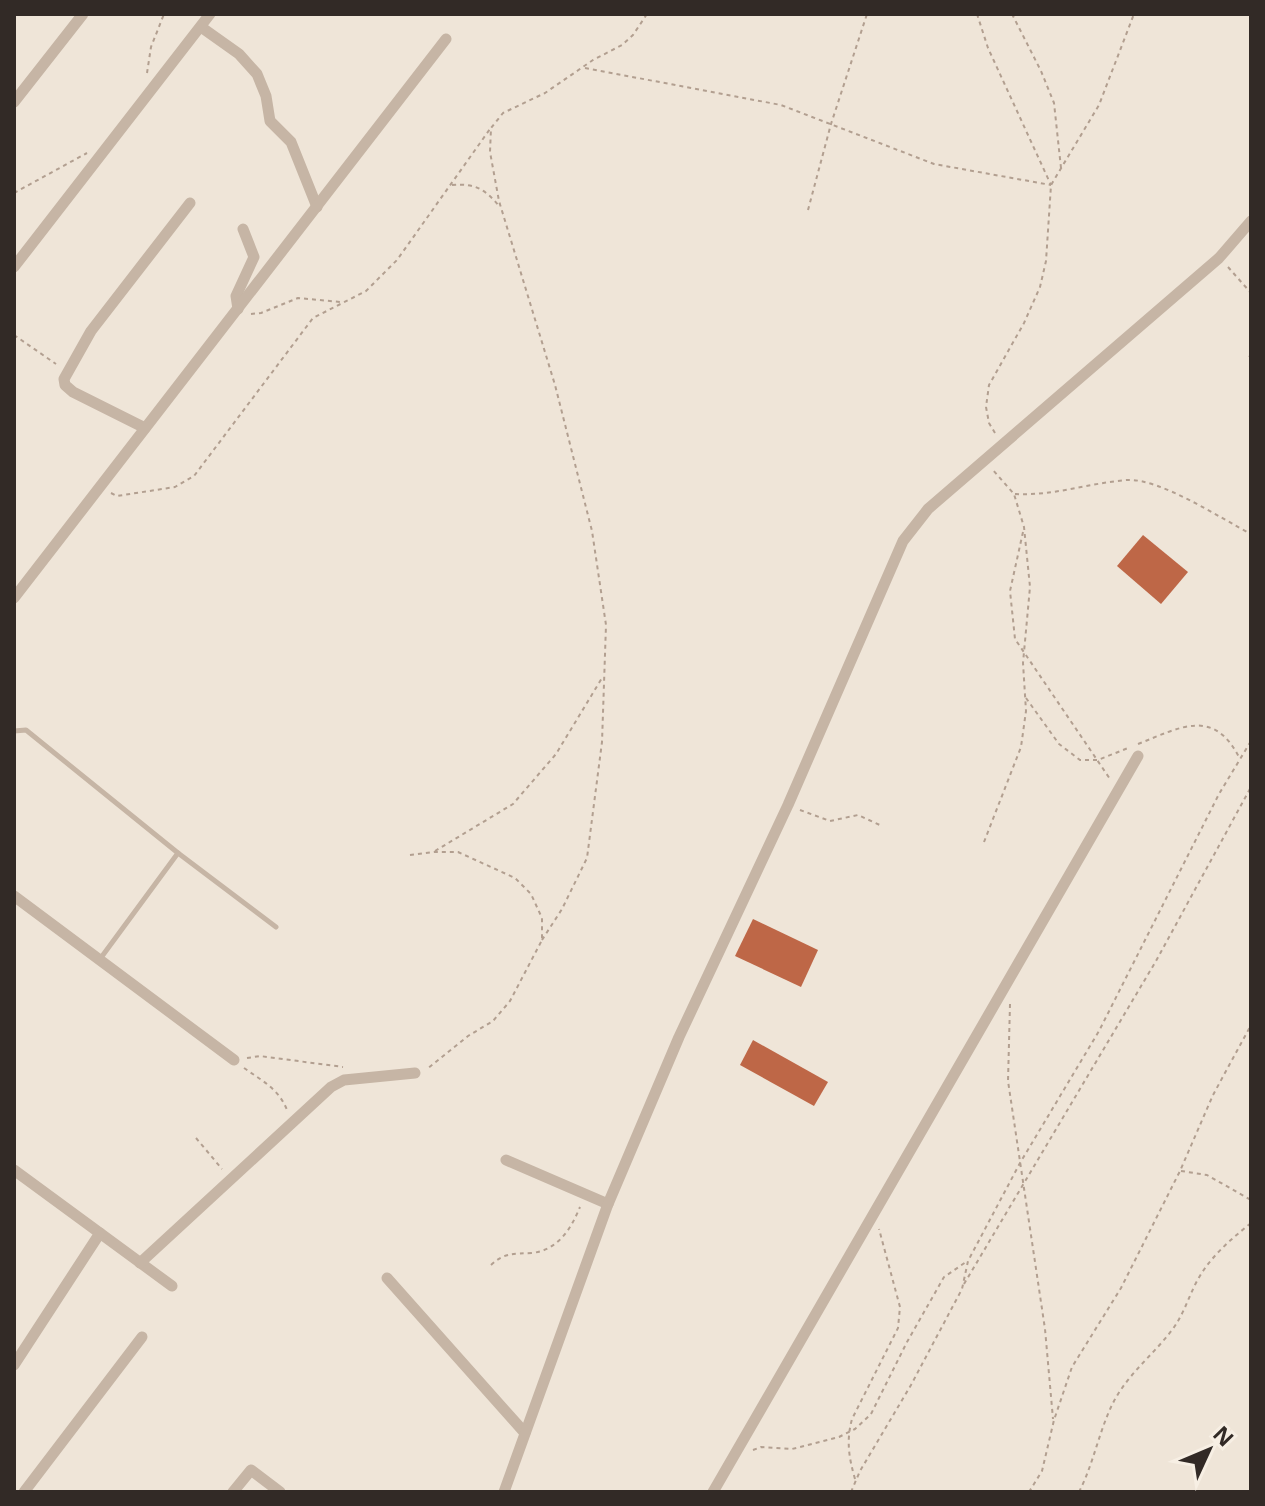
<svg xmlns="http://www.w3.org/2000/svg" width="1265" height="1506" font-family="'Noto Sans',sans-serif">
	<rect width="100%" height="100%" fill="#efe5d8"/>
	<g fill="#be6747">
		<polygon points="1143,535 1188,572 1161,604 1117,566"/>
		<polygon points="753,919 818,950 801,987 735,956"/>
		<polygon points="753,1040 828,1082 814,1106 740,1065"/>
	</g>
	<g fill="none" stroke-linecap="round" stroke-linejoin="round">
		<g stroke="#b29f90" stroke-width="2" stroke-dasharray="4 4" stroke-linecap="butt">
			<polyline points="977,14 988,48 1051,185"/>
			<polyline points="1012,14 1041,71 1054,103 1061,168"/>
			<polyline points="585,68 781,105 934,164 1051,185"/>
			<polyline points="147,73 151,47 164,14"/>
			<path d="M452,185C475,183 485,189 500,207"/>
			<polyline points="14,193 87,153"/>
			<polyline points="808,210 831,124 867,14"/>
			<polyline points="1228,267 1251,293"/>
			<polyline points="251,314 261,313 298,298 341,302"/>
			<polyline points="14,335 56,364"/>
			<polyline points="1249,357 1251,355"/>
			<polyline points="995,433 989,423 986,407 989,385 1024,323 1040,287 1046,261 1051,185 1099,105 1134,14"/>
			<polyline points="111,493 117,496 175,487 194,476 313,318 366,291 397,260 490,129"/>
			<path d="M1015,494C1054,496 1089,483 1127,480C1160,478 1220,518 1251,534"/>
			<polyline points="1023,532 1010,591 1015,639 1110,779"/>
			<polyline points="1026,698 1059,744 1080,760 1098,760 1128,748"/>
			<path d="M1138,744C1181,727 1214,707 1240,759"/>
			<polyline points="800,810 830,821 858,815 882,826"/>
			<polyline points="984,842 1021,747 1026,711 1023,663 1030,587 1024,527 1014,494 993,470"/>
			<polyline points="435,851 513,804 556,754 602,678"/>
			<polyline points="410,855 434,852 458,852 515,878 531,894 542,918 542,940 510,1001 493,1021 468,1036 427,1069"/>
			<polyline points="542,940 562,909 587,858 602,742 606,625 592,531 555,385 499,201 490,152 491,128 503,113 545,93 593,60 622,45 633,35 647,14"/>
			<polyline points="1010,1004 1008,1081 1045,1329 1053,1419"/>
			<polyline points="247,1058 260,1056 343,1067"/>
			<path d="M244,1068C261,1080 279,1089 287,1110"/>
			<polyline points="196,1138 222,1169"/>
			<polyline points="1181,1171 1207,1175 1251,1200"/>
			<path d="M491,1265C505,1252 514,1254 532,1253C558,1250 571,1229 580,1207"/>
			<polyline points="964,1284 1156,961 1251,787"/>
			<polyline points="753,1450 761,1447 792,1449 839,1437 855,1429 871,1414 907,1342 944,1277 966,1262"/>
			<path d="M855,1479C849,1458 846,1441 852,1419L898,1328L900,1307L879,1229"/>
			<polyline points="851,1492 860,1471 911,1385 962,1289 968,1261 1020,1163 1099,1031 1219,794 1251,741"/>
			<polyline points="1029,1492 1042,1471 1054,1420 1072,1367 1121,1288 1180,1171 1213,1095 1251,1025"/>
			<path d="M1079,1492C1094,1463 1099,1430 1114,1401C1129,1373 1154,1354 1172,1330C1184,1314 1188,1298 1197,1281C1210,1257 1230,1240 1251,1223"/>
		</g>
		<g stroke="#c6b5a5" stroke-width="5">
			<polyline points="14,731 26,730 178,853 276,927"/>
			<polyline points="100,959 178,853"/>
		</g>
		<g stroke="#c6b5a5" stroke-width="11">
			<polyline points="201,27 239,54 257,74 266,96 270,121 291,142 317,207"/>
			<polyline points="14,102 83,14"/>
			<polyline points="14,267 210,14"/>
			<polyline points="238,309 236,296 254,257 243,229"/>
			<polyline points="145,428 73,392 65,385 64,379 91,331 190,203"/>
			<polyline points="14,598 446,39"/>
			<polyline points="14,896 234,1060"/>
			<polyline points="506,1160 608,1204"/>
			<polyline points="14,1170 172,1286"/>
			<polyline points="140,1263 331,1087 344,1080 415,1073"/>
			<polyline points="387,1278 525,1433"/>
			<polyline points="14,1365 100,1233"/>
			<polyline points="24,1492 142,1337"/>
			<polyline points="233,1492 251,1470 280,1492"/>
			<polyline points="504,1492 608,1204 679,1037 788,805 903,541 928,509 1219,258 1251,221"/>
			<polyline points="713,1492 1138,756"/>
		</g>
	</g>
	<rect width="1265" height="1506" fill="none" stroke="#322a26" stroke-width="32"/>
	<g transform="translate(1209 1450) rotate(46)" stroke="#f7efe4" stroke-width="6" paint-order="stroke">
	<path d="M0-6L14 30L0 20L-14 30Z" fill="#322a26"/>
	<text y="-12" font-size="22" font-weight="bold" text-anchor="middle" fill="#322a26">N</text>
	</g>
</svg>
